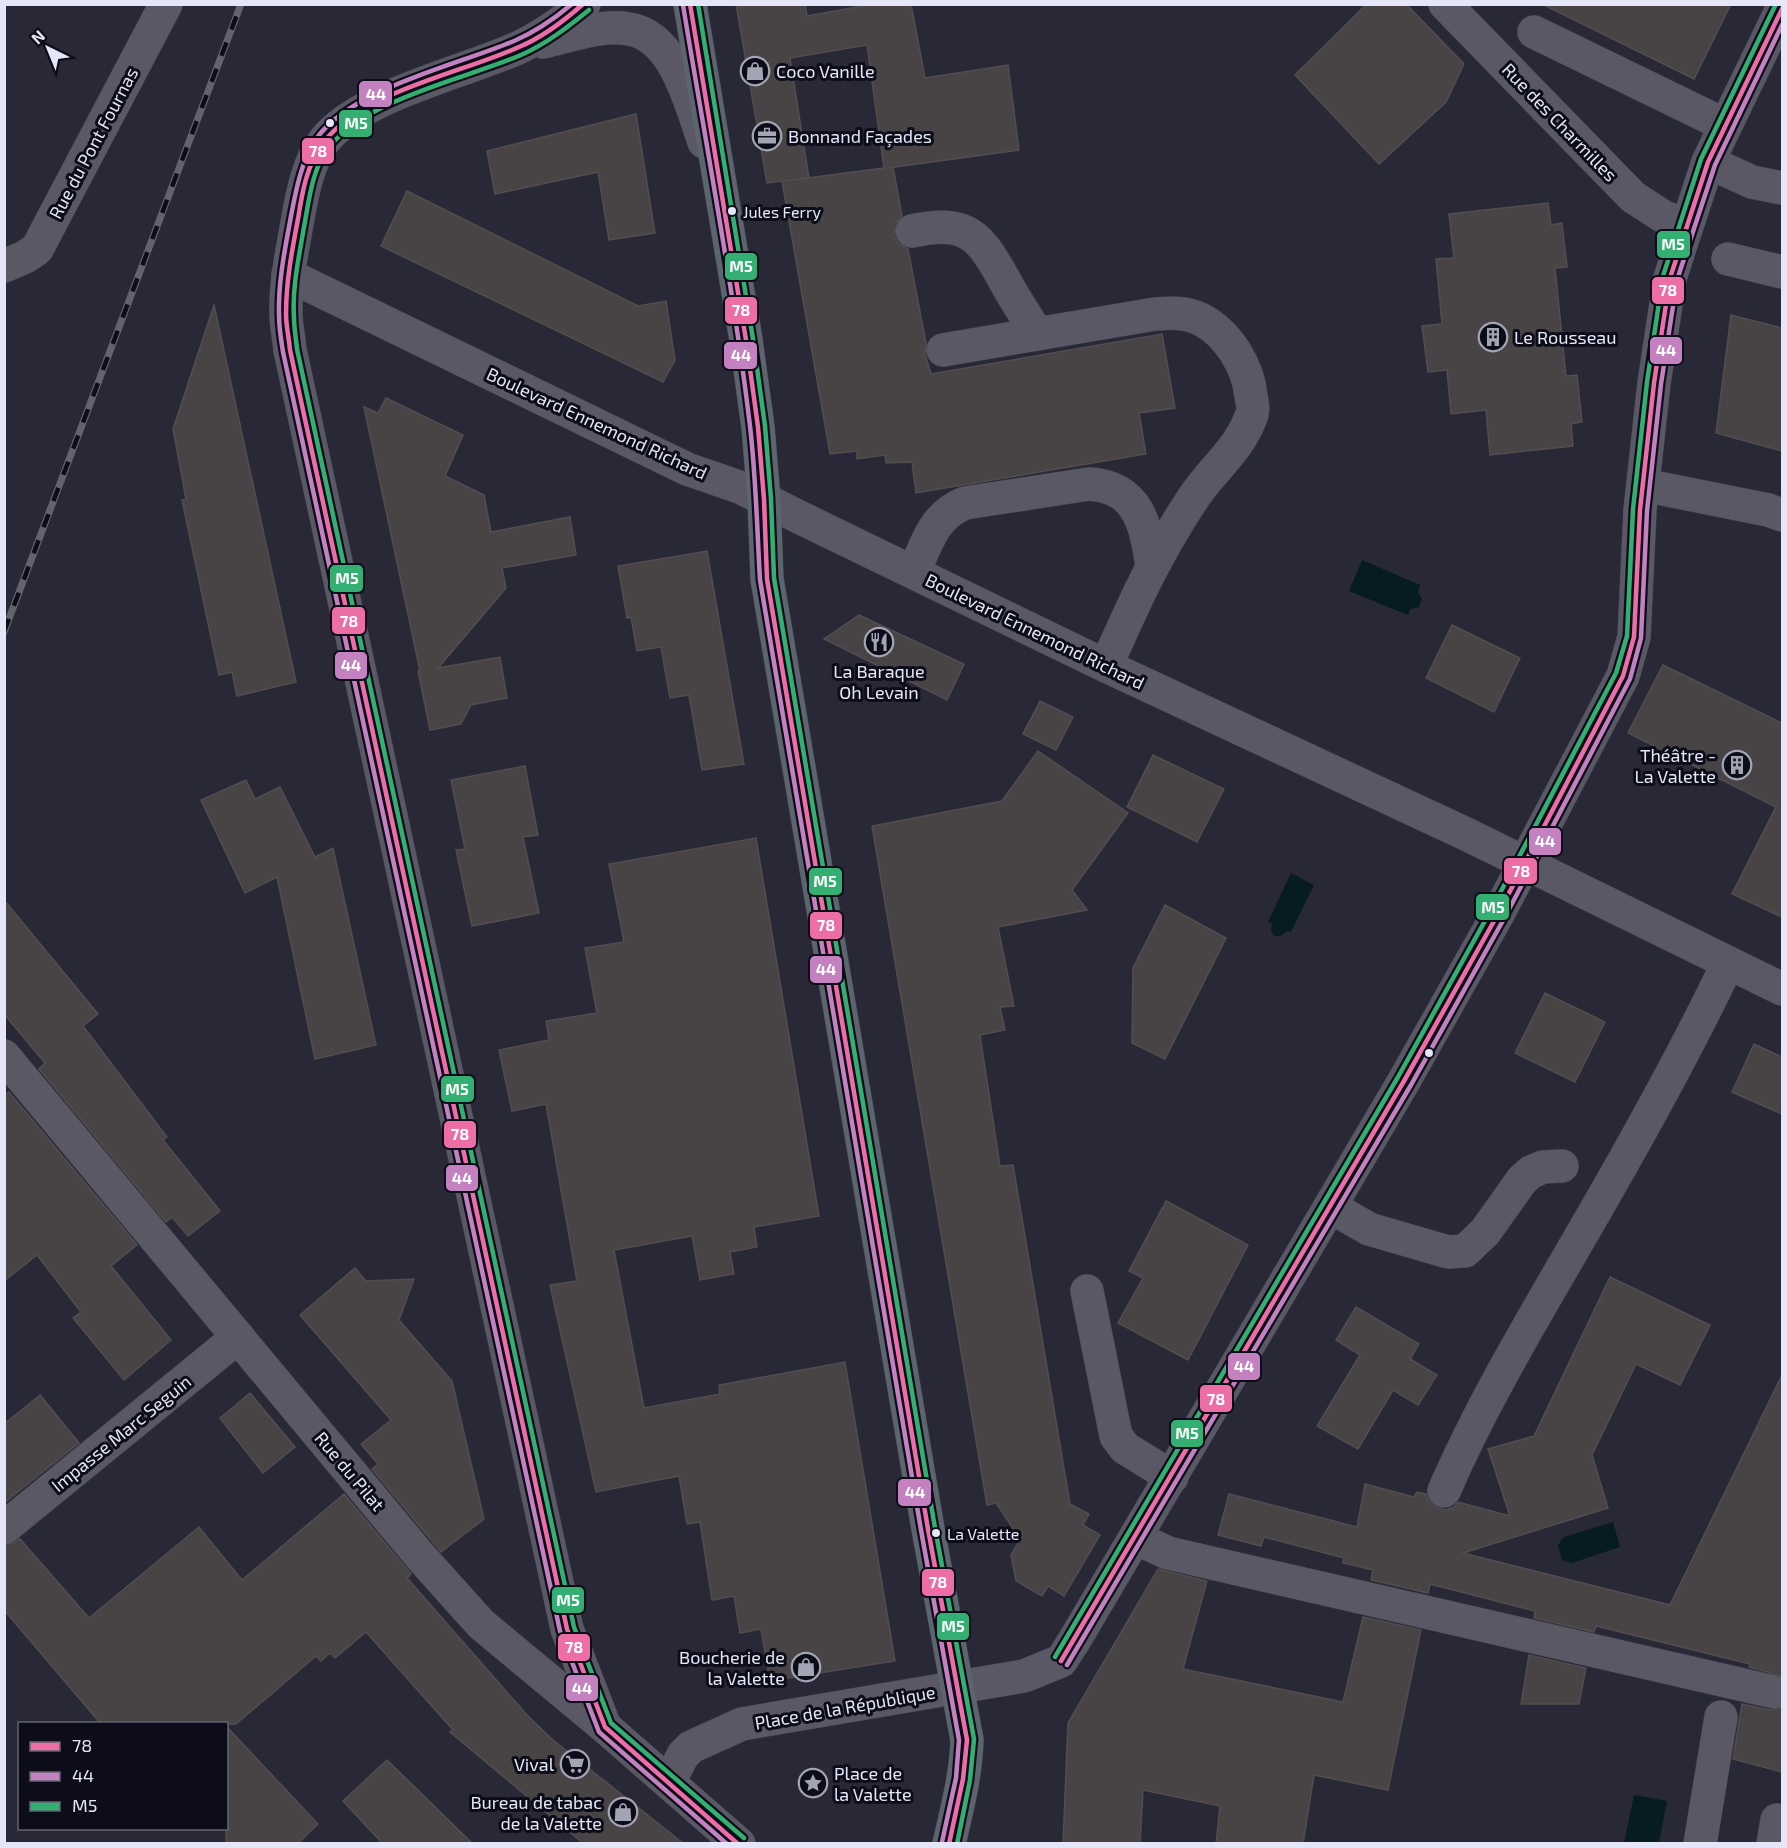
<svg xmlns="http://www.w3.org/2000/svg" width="1787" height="1848" font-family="'Exo 2',sans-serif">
	<rect width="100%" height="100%" fill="#292837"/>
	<g fill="#061c20">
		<polygon points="1362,560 1420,585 1418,592 1422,599 1419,607 1410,609 1408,615 1349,591"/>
		<polygon points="1291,873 1314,885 1291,932 1287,931 1280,936 1274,936 1271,931 1272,924 1268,922"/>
		<polygon points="1613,1522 1620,1547 1572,1563 1562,1560 1558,1545 1564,1537"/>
		<polygon points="1634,1795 1667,1801 1659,1843 1624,1843"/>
	</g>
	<g fill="#484445" stroke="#524d4e" stroke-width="1.5" fill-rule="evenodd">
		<path d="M736,4H805L807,16L873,4H911L925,78L1008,65L1019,150L888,168L893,167L902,216L895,224L894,235L898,243L908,249L926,343L925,354L931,374L1162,334L1175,408L1139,413L1146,454L916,493L912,462L886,463L885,455L857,459V451L830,454L782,181L767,183ZM867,45L884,168L784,181L809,178L790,58Z"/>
		<polygon points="1367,4 1406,4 1464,64 1446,102 1379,164 1295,75"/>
		<polygon points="1542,4 1731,4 1694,79"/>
		<polygon points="636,114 655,233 609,240 598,172 495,194 487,151"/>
		<polygon points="407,191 638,306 666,301 675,360 663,382 381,246"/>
		<polygon points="1548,203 1551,225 1562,223 1567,267 1555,268 1566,376 1577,375 1582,422 1571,424 1573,446 1490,455 1486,410 1451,414 1447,370 1428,372 1422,326 1442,324 1436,259 1454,258 1449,214"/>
		<polygon points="214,305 296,682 237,696 232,672 219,675 182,500 186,499 173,429"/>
		<polygon points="1731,315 1782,328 1782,451 1716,433"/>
		<polygon points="386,398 463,435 445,476 484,495 491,532 570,517 576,555 502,568 506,588 438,668 500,657 507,698 471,705 461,724 430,730 418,671 420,671 364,407 378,413"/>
		<polygon points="707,551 744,764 702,770 689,695 670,698 661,647 637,651 631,617 627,618 618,566"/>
		<polygon points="859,615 964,664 947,700 824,639"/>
		<polygon points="1452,625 1520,658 1494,712 1426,678"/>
		<polygon points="1663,665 1782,723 1782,917 1732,894 1776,807 1628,733"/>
		<polygon points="1040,701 1073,717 1056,750 1023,734"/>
		<polygon points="1038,751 1128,813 1072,890 1087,910 998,927 1014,1006 1000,1007 1005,1030 980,1035 1000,1166 1013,1165 1070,1504 1089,1514 1083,1525 1100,1535 1064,1596 1048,1586 1042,1596 1016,1581 1011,1555 1020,1539 996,1503 987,1505 872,826 1002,801"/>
		<polygon points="1153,755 1224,789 1197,842 1127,807"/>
		<polygon points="525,766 538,835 523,837 539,913 472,926 456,850 465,849 451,780"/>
		<polygon points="246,780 255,799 280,787 315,857 333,848 376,1045 315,1059 277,877 245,893 201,800"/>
		<polygon points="756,838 819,1216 754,1227 757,1247 730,1252 734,1274 700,1280 692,1236 614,1250 644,1408 720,1394 719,1385 845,1362 895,1661 770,1681 761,1629 740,1633 734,1596 712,1600 700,1522 687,1524 679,1476 596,1492 550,1285 577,1281 546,1104 512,1111 499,1050 549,1040 546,1021 597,1013 585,948 624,942 609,864"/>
		<polygon points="4,900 98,1014 83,1026 167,1137 163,1140 220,1211 188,1236 172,1217 166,1222 39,1069 45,1063 4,1014"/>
		<polygon points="1165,905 1226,938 1165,1059 1132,1043 1133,968"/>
		<polygon points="1545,993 1605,1022 1575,1082 1515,1053"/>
		<polygon points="1754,1044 1782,1057 1782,1114 1732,1092"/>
		<polygon points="9,1092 137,1245 111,1266 171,1340 124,1380 73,1318 81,1312 37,1255 4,1281 4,1096"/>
		<polygon points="1166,1201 1248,1245 1188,1360 1118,1323 1143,1278 1129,1271"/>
		<polygon points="355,1268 366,1281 414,1279 399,1320 452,1381 484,1519 441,1552 372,1469 378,1464 361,1444 391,1420 300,1315"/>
		<polygon points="1610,1277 1710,1325 1680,1385 1636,1364 1592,1455 1608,1508 1463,1553 1670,1605 1782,1375 1782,1676 1749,1667 1750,1664 1596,1626 1594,1632 1534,1618 1535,1611 1430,1584 1428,1593 1371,1580 1373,1570 1343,1563 1344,1558 1264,1537 1261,1546 1218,1535 1229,1494 1357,1527 1365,1484 1414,1497 1417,1492 1426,1494 1429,1502 1437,1508 1446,1510 1454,1507 1458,1502 1510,1516 1488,1449 1534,1436"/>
		<polygon points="1356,1307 1419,1344 1410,1359 1437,1375 1418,1405 1393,1390 1358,1449 1317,1426 1360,1355 1336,1340"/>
		<polygon points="250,1393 295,1447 263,1473 220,1418"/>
		<polygon points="40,1395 79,1443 4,1503 4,1424"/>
		<polygon points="344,1494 411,1574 407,1578 527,1715 553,1740 684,1844 584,1844 450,1732 453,1730 366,1632 335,1658 330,1653 321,1661 316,1656 236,1724 101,1724 4,1610 4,1546 20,1539 89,1618 199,1527 242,1580"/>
		<polygon points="1158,1569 1207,1581 1183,1669 1343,1702 1363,1617 1421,1630 1388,1790 1314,1775 1303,1844 1216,1844 1220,1806 1143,1790 1140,1844 1063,1844 1068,1723"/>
		<polygon points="1529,1655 1586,1668 1579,1704 1521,1704"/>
		<polygon points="1742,1704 1770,1710 1782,1708 1782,1772 1733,1759"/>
		<polygon points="226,1726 318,1824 297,1844 226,1844"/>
		<polygon points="387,1760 473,1844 383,1844 343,1801"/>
	</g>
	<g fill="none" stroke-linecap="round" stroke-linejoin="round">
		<g stroke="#454452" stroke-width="34">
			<g id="minor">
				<path d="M584,4C564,21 543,36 520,47C466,72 360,95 324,141C307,164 302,196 297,223C292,253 285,283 286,314C286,326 289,338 290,350L567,1629L605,1727"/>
				<polyline points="1445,4 1633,197 1664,217 1686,225"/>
				<polyline points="1534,32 1725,125"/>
				<path d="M543,42C570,36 601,24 629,29C675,36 691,105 704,142"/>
				<polyline points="1708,162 1752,182 1782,188"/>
				<path d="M912,231C969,219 980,236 1006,283C1015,300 1027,317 1037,334"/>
				<polyline points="1728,259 1782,272"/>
				<polyline points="4,266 25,257 37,249 166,4"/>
				<polyline points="288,275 687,469 742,488 795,515 1106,666 1466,834 1782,989"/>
				<path d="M943,350L1155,314C1171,313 1185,312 1200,319C1228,333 1248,366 1251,396C1252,402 1254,408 1252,414C1242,443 1224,459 1206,481C1194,495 1184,512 1175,527C1148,571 1127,619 1106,666"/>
				<polyline points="1643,485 1768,510 1782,515"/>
				<path d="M914,572C927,543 933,516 965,503L1089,484C1139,487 1146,525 1152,567"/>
				<polyline points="4,1056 420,1556 481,1624 605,1727 739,1844"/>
				<polyline points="1331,1207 1369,1229 1448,1252 1465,1251 1485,1232 1522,1180 1531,1172 1543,1167 1562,1166"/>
				<polyline points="1087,1291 1116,1436 1125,1448 1172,1477"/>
				<path d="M1444,1491C1484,1399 1536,1314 1586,1227C1636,1141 1685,1053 1728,963"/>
				<polyline points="4,1528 238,1337"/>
				<polyline points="1136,1538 1168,1553 1774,1692"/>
				<polyline points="669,1782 683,1755 691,1747 742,1724 1024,1676 1061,1661 1074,1641 1404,1081 1498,914 1623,676 1634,637 1640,510 1654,383 1670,278 1708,162 1782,9"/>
				<polyline points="1700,1844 1721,1717"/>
				<polyline points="1773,1844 1777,1820"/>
			</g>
		</g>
		<g stroke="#454452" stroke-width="34">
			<path id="major" d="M690,4L746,340L758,427L764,499L767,579L928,1529L967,1740C966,1775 957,1809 949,1844"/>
		</g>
		<use href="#minor" stroke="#595864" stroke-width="33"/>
		<use href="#major" stroke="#5c646d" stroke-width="33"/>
		<g stroke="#63636d" stroke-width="7">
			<polyline id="rail" points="4,632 241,4"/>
		</g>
		<use href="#rail" stroke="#0d0d19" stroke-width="4.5" stroke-dasharray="14" stroke-linecap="butt"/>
		<g stroke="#0d0d19" stroke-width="9">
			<g id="bus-1">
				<path d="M583,4C564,21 543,37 519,47C462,73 363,91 324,142C307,163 302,193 298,219C292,250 286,282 286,314C286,326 289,338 290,350L567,1629L605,1727L738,1844"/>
				<polyline points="690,4 746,340 758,427 764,499 767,579 928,1529 967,1740 963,1779 949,1844"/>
				<polyline points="1061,1661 1404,1081 1498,914 1623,676 1634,637 1640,510 1654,383 1670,278 1708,162 1782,9"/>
			</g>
		</g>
		<g stroke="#0d0d19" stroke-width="9">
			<g id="bus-2">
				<path d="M572,4C554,19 535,32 514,41C458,65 352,88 316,139C301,162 296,190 291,216C285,249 278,282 279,315C279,328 281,340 283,352L560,1631L599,1732L727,1844"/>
				<path d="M683,5C706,145 733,285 750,426C756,477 757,529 760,580L921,1530L959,1740L956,1778L942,1842"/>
				<polyline points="1067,1665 1411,1085 1505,917 1630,679 1641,638 1647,511 1661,384 1677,280 1715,165 1782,25"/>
			</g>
		</g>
		<g stroke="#0d0d19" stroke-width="9">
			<g id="bus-3">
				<polyline points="698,4 753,339 765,426 771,499 774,578 935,1528 974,1739 970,1780 957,1844"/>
				<path d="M589,10C568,27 546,44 521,55C465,79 369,98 330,146C312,167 309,201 304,227C299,257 292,287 294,317C294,328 296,338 297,349L574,1627L611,1723L744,1838"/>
				<polyline points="1055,1657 1398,1077 1491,910 1616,673 1627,636 1633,509 1647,382 1663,276 1701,159 1775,6"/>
			</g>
		</g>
		<use href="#bus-1" stroke="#ed6ea7" stroke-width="4.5"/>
		<use href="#bus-2" stroke="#c382bf" stroke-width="4.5"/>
		<use href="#bus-3" stroke="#33b071" stroke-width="4.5"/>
	</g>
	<defs>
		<g id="shop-ring" transform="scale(1.5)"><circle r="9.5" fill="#0d0d19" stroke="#a3a4b4" stroke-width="1.5"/><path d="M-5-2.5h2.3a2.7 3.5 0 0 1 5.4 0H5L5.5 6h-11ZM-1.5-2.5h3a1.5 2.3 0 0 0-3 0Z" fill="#a3a4b4"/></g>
		<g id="office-ring" transform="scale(1.5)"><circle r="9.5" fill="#0d0d19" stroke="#a3a4b4" stroke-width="1.5"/><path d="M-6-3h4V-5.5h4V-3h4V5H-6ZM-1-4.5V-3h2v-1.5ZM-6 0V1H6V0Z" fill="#a3a4b4"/></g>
		<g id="building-ring" transform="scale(1.5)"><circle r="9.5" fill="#0d0d19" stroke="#a3a4b4" stroke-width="1.5"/><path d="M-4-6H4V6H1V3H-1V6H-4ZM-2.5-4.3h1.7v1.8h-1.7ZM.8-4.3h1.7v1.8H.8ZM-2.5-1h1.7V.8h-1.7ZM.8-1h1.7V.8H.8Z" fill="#a3a4b4"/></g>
		<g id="restaurant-ring" transform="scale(1.5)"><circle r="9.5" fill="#0d0d19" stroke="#a3a4b4" stroke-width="1.5"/><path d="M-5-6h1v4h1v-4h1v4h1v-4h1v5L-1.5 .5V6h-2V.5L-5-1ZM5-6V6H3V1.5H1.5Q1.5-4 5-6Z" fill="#a3a4b4"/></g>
		<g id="supermarket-ring" transform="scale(1.5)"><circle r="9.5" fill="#0d0d19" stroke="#a3a4b4" stroke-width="1.5"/><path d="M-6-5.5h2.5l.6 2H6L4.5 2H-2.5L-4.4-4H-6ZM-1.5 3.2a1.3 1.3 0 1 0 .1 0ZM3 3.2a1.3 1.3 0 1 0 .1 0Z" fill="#a3a4b4"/></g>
		<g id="sight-ring" transform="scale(1.5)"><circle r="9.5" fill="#0d0d19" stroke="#a3a4b4" stroke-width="1.5"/><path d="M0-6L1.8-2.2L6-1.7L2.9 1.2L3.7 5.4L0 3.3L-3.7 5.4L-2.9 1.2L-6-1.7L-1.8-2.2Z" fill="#a3a4b4"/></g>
	</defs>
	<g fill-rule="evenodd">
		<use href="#shop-ring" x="755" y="71"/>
		<use href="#office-ring" x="767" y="136"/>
		<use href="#building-ring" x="1493" y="337"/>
		<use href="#restaurant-ring" x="879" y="642"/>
		<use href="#building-ring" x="1737" y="765"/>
		<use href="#shop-ring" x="806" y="1667"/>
		<use href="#supermarket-ring" x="575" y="1764"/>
		<use href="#sight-ring" x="813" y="1783"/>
		<use href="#shop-ring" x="623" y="1812"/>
	</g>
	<g fill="#e5e6f8" stroke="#0d0d19" stroke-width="2">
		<circle cx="330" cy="123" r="5"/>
		<circle cx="732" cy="211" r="5"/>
		<circle cx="1429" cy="1053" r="5"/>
		<circle cx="936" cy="1533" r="5"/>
	</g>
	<g text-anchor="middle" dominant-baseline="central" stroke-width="6" stroke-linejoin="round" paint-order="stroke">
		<g font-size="16" fill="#e5e6f8" stroke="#0d0d19" text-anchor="start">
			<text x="743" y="211">Jules Ferry</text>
			<text x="947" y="1533">La Valette</text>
		</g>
		<g font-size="18" fill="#e5e6f8" stroke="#0d0d19" text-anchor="start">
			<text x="776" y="71">Coco Vanille</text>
			<text x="788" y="136">Bonnand Façades</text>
			<text x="1514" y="337">Le Rousseau</text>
			<text x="879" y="671" text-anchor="middle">La Baraque<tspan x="879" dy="21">Oh Levain</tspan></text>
			<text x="1716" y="755" text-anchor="end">Théâtre -<tspan x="1716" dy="21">La Valette</tspan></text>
			<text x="785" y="1657" text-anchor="end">Boucherie de<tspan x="785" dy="21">la Valette</tspan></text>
			<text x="554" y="1764" text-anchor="end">Vival</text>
			<text x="834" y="1773">Place de<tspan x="834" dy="21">la Valette</tspan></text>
			<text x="602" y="1802" text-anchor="end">Bureau de tabac<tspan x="602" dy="21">de la Valette</tspan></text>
		</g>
		<g font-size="18" fill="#e5e6f8" stroke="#0d0d19">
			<text transform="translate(1560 122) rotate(46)">Rue des Charmilles</text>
			<text transform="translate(93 143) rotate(-62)">Rue du Pont Fournas</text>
			<text transform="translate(597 423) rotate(25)">Boulevard Ennemond Richard</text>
			<text transform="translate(1035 631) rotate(26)">Boulevard Ennemond Richard</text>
			<text transform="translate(121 1433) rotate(-39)">Impasse Marc Seguin</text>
			<text transform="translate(350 1471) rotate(50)">Rue du Pilat</text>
			<text transform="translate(845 1707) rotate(-10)">Place de la République</text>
		</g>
	</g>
	<g stroke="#0d0d19" stroke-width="2">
		<rect x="358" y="80" width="35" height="28" rx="6" fill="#c382bf"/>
		<rect x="338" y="109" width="35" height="29" rx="6" fill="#33b071"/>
		<rect x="301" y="137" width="34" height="28" rx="6" fill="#ed6ea7"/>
		<rect x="1656" y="230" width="35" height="29" rx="6" fill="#33b071"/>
		<rect x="724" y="252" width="34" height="29" rx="6" fill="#33b071"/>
		<rect x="1651" y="276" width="34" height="29" rx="6" fill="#ed6ea7"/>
		<rect x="724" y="296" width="34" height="29" rx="6" fill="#ed6ea7"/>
		<rect x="1649" y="336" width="34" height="29" rx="6" fill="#c382bf"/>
		<rect x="723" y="341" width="35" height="29" rx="6" fill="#c382bf"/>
		<rect x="329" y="564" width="35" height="29" rx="6" fill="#33b071"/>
		<rect x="331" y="606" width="35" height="29" rx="6" fill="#ed6ea7"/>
		<rect x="334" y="651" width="34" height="29" rx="6" fill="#c382bf"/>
		<rect x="1528" y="827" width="34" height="29" rx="6" fill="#c382bf"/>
		<rect x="1503" y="857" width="35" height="28" rx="6" fill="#ed6ea7"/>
		<rect x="808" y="867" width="35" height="29" rx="6" fill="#33b071"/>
		<rect x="1475" y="893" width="35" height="28" rx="6" fill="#33b071"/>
		<rect x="809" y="911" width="34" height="29" rx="6" fill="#ed6ea7"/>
		<rect x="809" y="955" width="34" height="29" rx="6" fill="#c382bf"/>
		<rect x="440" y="1075" width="35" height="28" rx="6" fill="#33b071"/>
		<rect x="443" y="1120" width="34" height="29" rx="6" fill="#ed6ea7"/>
		<rect x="445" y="1164" width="34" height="28" rx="6" fill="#c382bf"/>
		<rect x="1227" y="1352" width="34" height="29" rx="6" fill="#c382bf"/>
		<rect x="1199" y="1384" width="34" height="29" rx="6" fill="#ed6ea7"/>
		<rect x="1170" y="1419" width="34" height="29" rx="6" fill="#33b071"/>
		<rect x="897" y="1478" width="35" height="29" rx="6" fill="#c382bf"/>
		<rect x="921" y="1568" width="34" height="29" rx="6" fill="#ed6ea7"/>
		<rect x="551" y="1586" width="34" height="28" rx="6" fill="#33b071"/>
		<rect x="936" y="1612" width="34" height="29" rx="6" fill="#33b071"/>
		<rect x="557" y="1633" width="34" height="29" rx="6" fill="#ed6ea7"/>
		<rect x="565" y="1674" width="34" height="28" rx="6" fill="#c382bf"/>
	</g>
	<g font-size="16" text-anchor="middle" font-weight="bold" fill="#fff">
		<text x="376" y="100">44</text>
		<text x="356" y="129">M5</text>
		<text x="318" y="157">78</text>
		<text x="1673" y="250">M5</text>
		<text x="741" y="272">M5</text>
		<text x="1668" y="296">78</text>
		<text x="741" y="316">78</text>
		<text x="1666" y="356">44</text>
		<text x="741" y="361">44</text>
		<text x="347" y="584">M5</text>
		<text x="349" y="627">78</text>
		<text x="351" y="671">44</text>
		<text x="1545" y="847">44</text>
		<text x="1521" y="877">78</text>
		<text x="825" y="887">M5</text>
		<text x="1493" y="913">M5</text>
		<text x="826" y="931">78</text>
		<text x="826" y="975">44</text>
		<text x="457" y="1095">M5</text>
		<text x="460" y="1140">78</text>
		<text x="462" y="1184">44</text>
		<text x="1244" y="1372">44</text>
		<text x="1216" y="1405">78</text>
		<text x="1187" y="1439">M5</text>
		<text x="915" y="1498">44</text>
		<text x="938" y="1588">78</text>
		<text x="568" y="1606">M5</text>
		<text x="953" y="1632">M5</text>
		<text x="574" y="1653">78</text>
		<text x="582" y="1694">44</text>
	</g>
	<rect width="1787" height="1848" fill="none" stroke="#e5e6f8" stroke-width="12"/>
	<rect x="18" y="1722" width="210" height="108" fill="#0d0d19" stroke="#636472" stroke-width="1.5"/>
	<rect x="30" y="1742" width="30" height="9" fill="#ed6ea7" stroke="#636472" stroke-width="1.5"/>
	<text x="72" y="1752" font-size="18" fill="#e5e6f8">78</text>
	<rect x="30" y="1772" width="30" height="9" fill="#c382bf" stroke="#636472" stroke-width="1.5"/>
	<text x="72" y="1782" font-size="18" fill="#e5e6f8">44</text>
	<rect x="30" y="1802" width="30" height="9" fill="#33b071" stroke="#636472" stroke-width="1.5"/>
	<text x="72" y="1812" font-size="18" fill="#e5e6f8">M5</text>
	<g transform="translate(48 48) rotate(317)" stroke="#0d0d19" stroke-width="4.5" paint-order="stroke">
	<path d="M0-4.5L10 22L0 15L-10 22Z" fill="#e5e6f8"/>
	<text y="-9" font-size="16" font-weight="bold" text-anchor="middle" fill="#e5e6f8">N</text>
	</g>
</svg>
